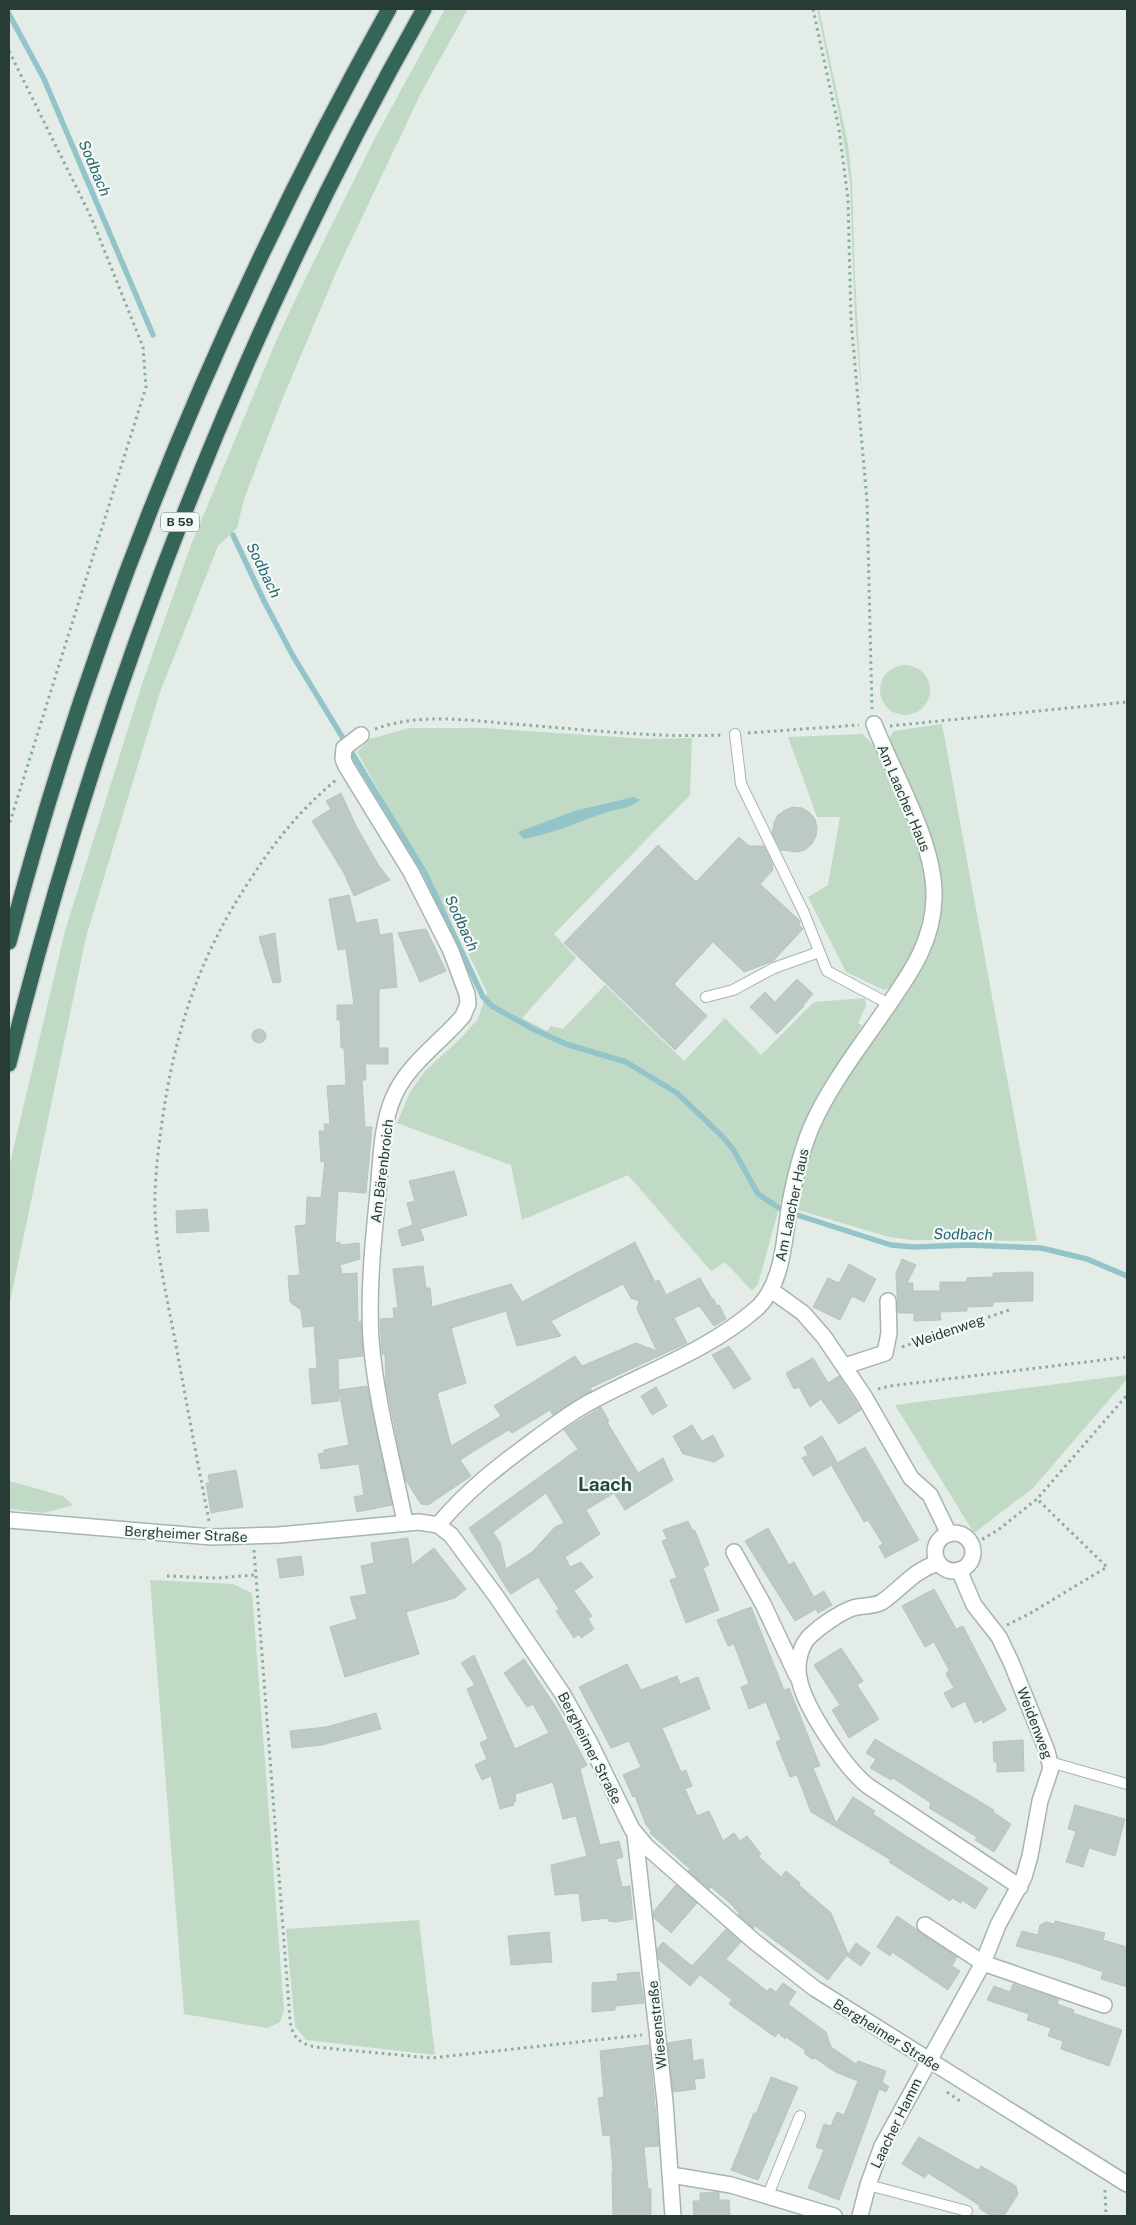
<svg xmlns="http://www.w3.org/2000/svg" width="1136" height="2225" font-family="'Public Sans',sans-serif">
	<rect width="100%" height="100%" fill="#e4ece8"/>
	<g fill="#c0dac6">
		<polygon points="445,9 468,9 421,93 338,268 282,400 244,499 237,528 218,546 160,692 86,937 9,1307 9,1167 65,931 142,684 191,545 276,341 307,275 375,138"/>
		<polygon points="817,9 819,9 848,144 852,181 855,278 862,400 855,320 850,182 839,114"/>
		<circle cx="905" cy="690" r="25"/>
		<polygon points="942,724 1037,1241 912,1240 889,1237 795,1209 804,1165 822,1115 892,1009 938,900 889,746 890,737 894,731"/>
		<polygon points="409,728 483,728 648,739 692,738 690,795 554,934 576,958 522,1018 547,1031 551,1026 563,1029 605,985 684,1061 725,1018 761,1055 814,1002 865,998 866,1006 858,1023 862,1025 803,1130 780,1204 758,1284 752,1291 725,1262 711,1271 628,1175 522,1220 511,1165 397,1123 410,1092 425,1071 461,1038 478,1019 487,992 457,930 357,752 370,739"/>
		<path d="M862,734C894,759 935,872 929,912C924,936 909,964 897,985L884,990L846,972L808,897L828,885L840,817H817L788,737Z"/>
		<polygon points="1127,1375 1127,1379 1033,1488 974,1533 895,1405"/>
		<polygon points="9,1481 63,1496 73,1505 44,1513 9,1509"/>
		<polygon points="150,1580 233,1584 252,1593 284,2010 280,2022 267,2028 184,2014"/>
		<polygon points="419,1920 435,2055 306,2040 295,2026 286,1929"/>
	</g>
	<path fill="#93c4ca" d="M634,797L640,800C630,808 622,808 611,811C581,820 556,833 524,839L518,832L574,811Z"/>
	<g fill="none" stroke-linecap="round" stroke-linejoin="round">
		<g stroke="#93c4ca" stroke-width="5.5">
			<polyline points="9,14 44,79 153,335"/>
			<polyline points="233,535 264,601 293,656 425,873 483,997 492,1006 533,1029 566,1044 626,1062 677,1093 722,1136 733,1149 758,1194 779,1208"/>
			<polyline points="797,1215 891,1245 914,1247 966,1245 1041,1248 1087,1259 1127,1276"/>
		</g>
	</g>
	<g fill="#bdc9c4" stroke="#b7c5bf" fill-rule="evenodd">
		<polygon points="341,793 356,826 379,866 390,880 354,896 344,873 312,821 331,809 326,801"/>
		<polygon points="793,807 802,808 809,812 815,819 817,828 816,836 812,844 805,850 797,852 781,850 772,833 774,823 778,815 785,810"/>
		<polygon points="739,837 749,846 764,846 772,863 773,870 760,884 800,921 799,925 803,929 773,961 744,972 713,942 674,984 707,1016 675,1050 564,943 658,845 696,882"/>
		<polygon points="349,895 356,923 377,919 380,935 392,933 397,987 379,989 379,1048 388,1048 388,1064 365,1064 366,1080 362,1080 365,1127 372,1127 366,1193 338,1191 335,1243 340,1242 340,1245 359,1243 360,1259 340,1265 342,1274 357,1273 358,1322 361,1321 363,1356 338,1359 339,1401 312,1404 309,1369 317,1368 314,1326 303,1327 301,1310 290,1302 288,1276 300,1275 295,1226 306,1225 307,1197 321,1198 325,1161 321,1162 319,1131 325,1131 324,1124 330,1124 327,1086 346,1085 344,1048 341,1048 340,1020 337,1020 337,1005 354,1005 346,949 338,950 329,899"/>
		<polygon points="426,929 446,971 420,982 398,933"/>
		<polygon points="275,933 281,982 273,983 259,937"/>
		<polygon points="797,979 813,994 803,1005 804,1006 777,1034 750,1007 765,992 775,1002"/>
		<circle cx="259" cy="1036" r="7"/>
		<polygon points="454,1171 467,1215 420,1229 424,1240 402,1246 398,1230 413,1225 407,1203 415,1201 409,1181"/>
		<polygon points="207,1209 209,1231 177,1233 176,1211"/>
		<path d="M635,1242L655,1282L659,1280L666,1295L700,1278L712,1299L713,1298L717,1306L719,1305L726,1319L714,1326L699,1306L674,1318L687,1343L590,1388L592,1391L553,1415L550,1410L512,1433L509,1430L495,1438L460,1460L471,1476L428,1505L421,1504L405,1479L386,1384L385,1354H382L380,1319L394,1318L393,1308H398L393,1269L423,1266L426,1288H430L432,1307L511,1284L522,1302ZM623,1284L631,1298L639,1301L637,1309L657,1351L636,1343L582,1366L575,1356L494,1406L501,1416L451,1446L437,1393L466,1383L451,1328L506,1311L517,1346L561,1336L551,1321Z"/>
		<polygon points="902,1259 916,1265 907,1283 913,1283 913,1291 940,1291 940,1282 966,1282 967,1278 993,1277 993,1273 1033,1272 1033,1301 993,1302 993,1306 967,1307 967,1311 940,1312 941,1320 914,1321 914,1313 898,1313 896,1273"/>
		<polygon points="849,1264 876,1279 864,1302 852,1296 840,1320 813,1307 828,1278 839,1283"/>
		<polygon points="729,1346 751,1379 734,1389 712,1355"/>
		<polygon points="813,1358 828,1383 839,1376 861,1410 839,1424 821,1399 810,1407 799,1387 794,1389 786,1373"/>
		<polygon points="367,1386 392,1505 357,1512 354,1497 364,1495 359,1464 321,1469 318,1454 324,1453 324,1450 349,1445 339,1390"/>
		<polygon points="656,1387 667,1406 652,1415 641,1396"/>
		<path d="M601,1407L609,1421L607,1422L638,1473L663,1458L673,1480L625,1510L614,1493L586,1510L600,1534L565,1557L570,1567L581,1562L593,1577L574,1591L592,1616L588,1619L594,1629L581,1638L579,1634L574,1638L556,1611L559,1609L538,1577L511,1594L509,1592L469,1528L578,1449L564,1430ZM546,1493L564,1523L555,1527L532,1552L506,1569L500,1543L493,1532Z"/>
		<polygon points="692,1425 702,1441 713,1435 724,1456 714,1462 683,1454 673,1436"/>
		<polygon points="822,1436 837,1462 813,1476 802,1458 808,1455 804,1447"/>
		<polygon points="865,1447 919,1540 885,1558 879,1546 883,1544 868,1520 864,1522 832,1466"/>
		<polygon points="236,1470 243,1507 211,1513 206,1483 210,1483 208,1475"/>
		<polygon points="688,1521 692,1529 695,1531 709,1565 703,1568 719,1610 686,1623 670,1580 677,1578 662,1541 667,1539 663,1530"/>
		<polygon points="768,1528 789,1565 794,1562 814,1597 824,1591 832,1605 818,1613 816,1609 795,1621 745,1541"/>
		<polygon points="408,1538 412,1565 434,1548 466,1589 455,1598 406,1612 419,1654 345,1677 330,1627 357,1619 350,1597 367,1594 361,1566 374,1563 371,1543"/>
		<polygon points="301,1556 304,1575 280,1578 277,1559"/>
		<polygon points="934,1589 956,1629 963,1626 1006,1710 983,1723 982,1719 975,1723 965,1701 952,1708 944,1693 954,1688 946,1674 949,1670 934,1642 925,1647 902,1606"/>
		<polygon points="751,1607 784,1690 789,1688 820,1766 813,1768 836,1823 853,1797 875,1811 873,1814 906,1836 988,1888 975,1909 962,1900 961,1903 952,1898 950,1901 889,1862 891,1860 811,1812 797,1775 790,1777 776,1742 781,1740 766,1702 749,1709 741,1687 749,1684 734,1644 728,1646 717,1620"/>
		<polygon points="841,1648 863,1681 857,1685 879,1719 849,1738 832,1710 840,1705 814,1665"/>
		<polygon points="474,1655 515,1749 549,1733 533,1704 527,1707 504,1673 524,1659 558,1710 587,1765 580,1769 600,1845 619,1841 623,1857 616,1859 622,1887 630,1886 633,1919 616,1922 608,1921 608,1918 582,1921 579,1893 555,1895 551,1865 587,1856 576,1816 563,1819 553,1782 515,1794 516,1801 513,1802 514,1805 500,1809 491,1776 482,1780 475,1765 487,1759 480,1743 488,1739 467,1689 475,1685 461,1663"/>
		<polygon points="627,1664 641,1690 677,1676 680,1684 698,1677 710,1709 662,1728 681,1772 686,1770 692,1786 685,1789 697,1816 709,1811 723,1841 734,1833 740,1841 747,1836 761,1854 758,1856 781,1877 786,1871 800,1883 799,1885 831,1913 848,1954 828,1980 755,1926 753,1928 738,1915 739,1913 730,1903 711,1887 709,1889 688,1871 690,1869 650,1833 652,1832 646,1825 635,1796 633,1797 623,1775 641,1767 629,1741 611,1748 579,1687"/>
		<polygon points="376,1713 381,1729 322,1745 292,1748 290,1731 326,1727"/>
		<polygon points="875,1739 994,1810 993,1812 1011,1824 994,1852 975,1840 977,1837 929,1808 931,1803 893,1778 891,1780 870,1768 876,1759 866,1753"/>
		<polygon points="1023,1740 1024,1771 997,1772 997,1762 994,1762 993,1742"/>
		<polygon points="1075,1805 1125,1819 1115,1856 1089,1848 1083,1867 1066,1862 1076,1831 1068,1829"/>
		<polygon points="676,1885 697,1903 671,1933 654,1918 653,1912"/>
		<polygon points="897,1916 957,1957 952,1966 960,1971 948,1990 892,1952 890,1956 877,1947"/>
		<polygon points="1055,1921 1105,1933 1103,1940 1127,1947 1127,1987 1101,1979 1103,1972 1062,1958 1016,1946 1022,1931 1038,1935 1040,1925 1046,1922 1054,1924"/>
		<polygon points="726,1929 741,1942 726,1959 767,1991 770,1988 776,1992 783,1983 796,1992 788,2004 826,2032 831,2047 856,2064 858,2061 886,2071 882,2082 889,2087 886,2092 879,2089 839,2200 808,2188 824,2150 816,2147 824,2124 831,2126 837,2112 844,2115 858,2081 835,2072 815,2058 812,2059 805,2054 805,2050 786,2037 785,2039 778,2033 775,2037 729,2004 732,2000 700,1975 690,1986 658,1959 657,1949 663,1942 692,1966"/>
		<polygon points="549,1932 552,1962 511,1965 508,1936"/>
		<polygon points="856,1943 870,1953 861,1966 847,1956"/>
		<polygon points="639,1972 644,2003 615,2006 615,2010 592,2012 592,1983 618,1981 617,1974"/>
		<polygon points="1013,1984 1059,1999 1057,2004 1074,2010 1073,2013 1122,2030 1109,2066 1061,2049 1063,2041 1048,2036 1051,2028 1027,2020 1029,2014 987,2000 994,1986 1010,1992"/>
		<polygon points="691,2039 693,2061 703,2059 705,2078 694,2079 696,2089 673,2092 668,2043"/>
		<polygon points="649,2045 659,2146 644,2147 648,2189 651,2189 651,2216 613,2216 612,2171 613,2171 610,2135 603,2136 598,2098 604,2097 600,2051"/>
		<polygon points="771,2077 798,2087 758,2180 731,2170 754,2113 756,2114"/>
		<polygon points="919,2137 978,2170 981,2166 1016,2186 1018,2194 1004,2216 990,2215 980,2209 979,2205 928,2173 925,2178 902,2164"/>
		<polygon points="719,2192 719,2200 729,2200 730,2216 694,2216 693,2201 700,2201 700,2193"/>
	</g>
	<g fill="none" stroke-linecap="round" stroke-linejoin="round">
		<g stroke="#a7b4af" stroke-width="12">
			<g id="lane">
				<polyline points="735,734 741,784 804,913 827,971 889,1004"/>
				<polyline points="706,997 733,990 774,968 819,952"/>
				<polyline points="1050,1762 1127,1784"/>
				<polyline points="868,2185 967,2211"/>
				<polyline points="768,2195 800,2116"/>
			</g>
		</g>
		<g stroke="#a7b4af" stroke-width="18">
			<g id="street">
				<path d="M361,735L344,748L343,759L346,766L411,872L451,951L467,994L468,1004L463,1016C441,1042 408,1064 394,1096C381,1125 381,1161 378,1193C373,1242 368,1291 371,1340C376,1401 393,1462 405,1522"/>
				<polyline points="771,1290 803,1313 824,1337 864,1396 911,1478 930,1495 949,1534"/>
				<polyline points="845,1366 885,1353 889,1333 888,1301"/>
				<path d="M438,1525C468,1489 500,1465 538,1437C556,1424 574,1410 594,1400C648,1371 709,1350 756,1309C784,1284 784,1237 790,1203C795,1177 801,1152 811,1128C829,1086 859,1048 885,1010C909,975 933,943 934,898C936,844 894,775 874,724"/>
				<circle cx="954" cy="1552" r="19"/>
				<polyline points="734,1552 763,1604 797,1676"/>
				<path d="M938,1563C914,1570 902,1588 882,1602C874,1607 862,1605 853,1608C839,1613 822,1625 811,1635C800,1645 796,1664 799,1678C804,1707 845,1768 868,1786L1020,1887"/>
				<polyline points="635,1835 665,2102 673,2216"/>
				<polyline points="925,1925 983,1963 1104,2005"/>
				<polyline points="671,2175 731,2185 834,2216"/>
				<polyline points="860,2216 868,2185 882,2146 983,1963 998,1925 1024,1877 1030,1856 1040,1801 1051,1768 1047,1751 1011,1662 999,1637 974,1605 959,1570"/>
			</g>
		</g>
		<g stroke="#a4b6af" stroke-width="18">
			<polyline id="secondary" points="9,1520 212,1537 279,1535 419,1522 438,1525 451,1535 496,1596 562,1693 590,1743 632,1829 647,1847 755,1942 814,1988 1127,2184"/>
		</g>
		<g stroke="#c2c8c6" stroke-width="18">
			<g id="highway">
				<path d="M9,942C94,617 225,302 389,9"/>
				<path d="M9,1064C101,695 237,340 424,9"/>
			</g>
		</g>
		<g stroke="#88ac9f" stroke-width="3" stroke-dasharray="2.5 4" stroke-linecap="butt">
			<polyline points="813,9 839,129 848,199 851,320 867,501 872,709"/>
			<polyline points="9,51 91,217 143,347 146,387 9,825"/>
			<polyline points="890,726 1127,702"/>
			<path d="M375,729C418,713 467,720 512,724C581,729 652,738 722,735"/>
			<polyline points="748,733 859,725"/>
			<polyline points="902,1347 1012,1309"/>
			<polyline points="878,1389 890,1386 1127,1357"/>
			<path d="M209,1521C197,1460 186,1400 175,1340C167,1298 157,1256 155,1213C154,1182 158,1152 162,1122C175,1031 199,956 250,880C274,842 301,809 336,780"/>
			<polyline points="971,1546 998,1530 1037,1499 1127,1395"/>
			<path d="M254,1550L290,2020C292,2036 298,2043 315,2047L431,2058L642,2035"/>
			<polyline points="167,1576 217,1578 255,1575"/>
			<polyline points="1007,1625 1029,1614 1107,1567 1037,1499"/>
			<polyline points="947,2092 960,2101"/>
			<polyline points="1105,2190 1106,2216"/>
		</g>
		<use href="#lane" stroke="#fff" stroke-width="10"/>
		<use href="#street" stroke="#fff" stroke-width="15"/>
		<use href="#secondary" stroke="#fff" stroke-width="15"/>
		<use href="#highway" stroke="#356459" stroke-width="15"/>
	</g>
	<g text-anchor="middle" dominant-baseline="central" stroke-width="4.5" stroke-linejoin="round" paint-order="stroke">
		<rect fill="#f4f9f6" stroke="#64756f" stroke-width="1" x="161" y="512.5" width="38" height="19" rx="4"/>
		<g font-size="12" font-weight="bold" fill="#263c35">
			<text x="180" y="522">B 59</text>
		</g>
		<g font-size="14" fill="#263c35" stroke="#f4f9f6">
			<text transform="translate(904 798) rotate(67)">Am Laacher Haus</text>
			<text transform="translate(382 1171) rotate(-83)">Am Bärenbroich</text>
			<text transform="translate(792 1205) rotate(-78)">Am Laacher Haus</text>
			<text transform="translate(948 1331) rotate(-19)">Weidenweg</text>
			<text transform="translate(186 1534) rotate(3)">Bergheimer Straße</text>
			<text transform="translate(1035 1723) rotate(69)">Weidenweg</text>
			<text transform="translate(590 1748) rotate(63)">Bergheimer Straße</text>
			<text transform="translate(657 2025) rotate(-96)">Wiesenstraße</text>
			<text transform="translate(887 2035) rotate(32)">Bergheimer Straße</text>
			<text transform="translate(896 2123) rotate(-64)">Laacher Hamm</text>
		</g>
		<g font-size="15" font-style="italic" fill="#276771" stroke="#f4f9f6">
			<text transform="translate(95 168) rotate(67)">Sodbach</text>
			<text transform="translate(264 570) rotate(64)">Sodbach</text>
			<text transform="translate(462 923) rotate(65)">Sodbach</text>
			<text transform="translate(963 1234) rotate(1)">Sodbach</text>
		</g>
		<g font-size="19" font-weight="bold" fill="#244b40" stroke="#f4f9f6">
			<text x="605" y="1484">Laach</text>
		</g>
	</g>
	<rect width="1136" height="2225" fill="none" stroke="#263c35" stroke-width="20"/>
</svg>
